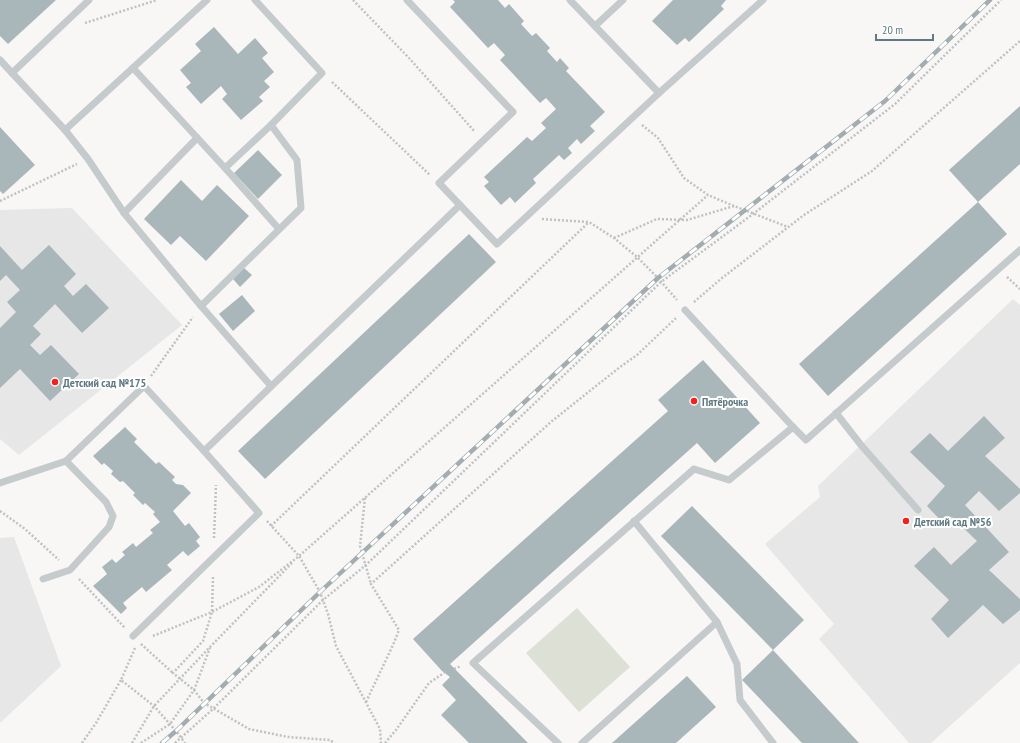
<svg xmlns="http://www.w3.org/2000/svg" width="1020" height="743" font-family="'PT Sans Narrow',sans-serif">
	<rect width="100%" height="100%" fill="#f8f7f5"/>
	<g fill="#e6e7e6">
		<polygon points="72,208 182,325 19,455 0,439 0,210"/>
		<polygon points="1013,299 1020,305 1020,663 931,743 909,743 819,639 834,624 765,544 820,497 818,486"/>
		<polygon points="14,537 61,666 0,723 0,538"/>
	</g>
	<polygon fill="#dce0d5" points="577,608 630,667 579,712 526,653"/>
	<g fill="#a9b6ba">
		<polygon points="0,0 56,0 8,44 0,36"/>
		<polygon points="453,0 498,0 505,8 509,4 524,21 521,24 532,36 536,33 550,48 547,51 557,62 560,58 569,68 566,71 605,112 590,126 595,131 581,144 577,139 568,148 572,153 564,160 559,155 533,179 536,183 515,203 510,197 501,205 484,186 489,182 484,177 527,137 532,141 546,128 541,123 556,109 546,98 540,103 500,60 505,55 494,43 488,48 450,7 455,2"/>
		<polygon points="673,0 726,0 721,6 724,9 689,42 685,38 677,45 652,21"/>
		<polygon points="214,27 238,54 255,38 268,53 262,58 274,72 264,81 270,87 259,97 263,101 241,120 222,99 227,94 221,86 201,104 186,87 191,83 180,70 201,51 195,44"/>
		<polygon points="1020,106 1020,164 978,202 949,170"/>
		<polygon points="0,127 35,165 3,194 0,191"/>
		<polygon points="258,150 282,175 258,199 234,173"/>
		<polygon points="181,180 202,201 217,185 249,216 206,261 180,236 171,245 144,219"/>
		<polygon points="978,202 1007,234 828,396 799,364"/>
		<polygon points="469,234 496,262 265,479 238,451"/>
		<polygon points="49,245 76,274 64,286 73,296 86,284 109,308 82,333 55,304 33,326 41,334 30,345 40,355 51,345 79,374 50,401 20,369 0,388 0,328 16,312 7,302 20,290 6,275 0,281 0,246 22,270"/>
		<polygon points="244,268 252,275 240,287 233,279"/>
		<polygon points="242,295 255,311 233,331 219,314"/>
		<polygon points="703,360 760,423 715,463 697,443 450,664 528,743 469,743 441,715 456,700 442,685 450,677 442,671 413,639 668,411 658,400"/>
		<polygon points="984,416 1005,438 985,456 1020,489 1020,493 999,511 979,491 965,505 1009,552 989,570 1020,599 1020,610 1003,624 983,605 948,638 931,619 949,600 914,566 934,547 951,565 977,541 952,517 944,524 927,506 945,486 910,452 930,433 948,451"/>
		<polygon points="125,427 137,439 134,442 156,464 159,462 175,477 172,480 176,484 183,485 191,493 173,511 185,526 189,523 200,537 196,541 200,546 188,556 183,551 167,565 172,570 146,592 142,587 123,603 127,608 121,614 93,586 107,574 102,567 112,559 116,563 125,555 122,552 133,543 136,547 153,533 150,530 160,522 153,514 155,512 145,503 143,505 133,495 135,493 123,481 120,482 111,474 113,471 104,463 102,465 93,456"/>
		<polygon points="692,506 804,620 773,650 661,536"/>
		<polygon points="773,650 859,743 802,743 742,680"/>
		<polygon points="687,676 716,707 676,743 612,743"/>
	</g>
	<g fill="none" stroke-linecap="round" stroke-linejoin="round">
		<g stroke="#bec2c3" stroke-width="2.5" stroke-dasharray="2 2" stroke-linecap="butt">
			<polyline points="353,0 409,58 475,132"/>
			<polyline points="85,23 157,0"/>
			<polyline points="332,82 430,175"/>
			<polyline points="642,125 658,138 684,178 708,195 734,206"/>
			<polyline points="0,201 77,164"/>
			<polyline points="542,219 589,222 614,238 637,257 658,278 677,300"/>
			<polyline points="614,238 657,219 687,220 734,206 788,227"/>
			<polyline points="1007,277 1020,289"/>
			<polyline points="694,302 722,278 804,215 872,171 1020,41"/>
			<polyline points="151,376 193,317"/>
			<polyline points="365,498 360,546 371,584"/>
			<polyline points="0,511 25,529 59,560"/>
			<polyline points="267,521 299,556 320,592 328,614 336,646 380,729 381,743"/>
			<polyline points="271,526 589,222"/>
			<polyline points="214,538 216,485"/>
			<polyline points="213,577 212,612 203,641 173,673 194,690 204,703 249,729 288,737 330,740 334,743"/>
			<polyline points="79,579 125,628"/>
			<polyline points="153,636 212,612 259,587 299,556 708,195"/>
			<polyline points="141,644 173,673"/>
			<polyline points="135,648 121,680 154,706 176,731 185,743"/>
			<polyline points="454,669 461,666"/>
			<polyline points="366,702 393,645 399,630 371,584 552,421 620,367 637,355 676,318"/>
			<polyline points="82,743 96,723 121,680"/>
			<polyline points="132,743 154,706 211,646 292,563"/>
			<polyline points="141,743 170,724 194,690 210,648"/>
			<polyline points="175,743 213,709 323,600 366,565 661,282 753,214 895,104 1001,0"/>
			<polyline points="385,743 396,730 429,683 444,673"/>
		</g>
		<g stroke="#c5cbcd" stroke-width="7">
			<polyline points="407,0 513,112 439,183 497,244 659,93 763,0"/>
			<polyline points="570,0 659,93"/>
			<polyline points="595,26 623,0"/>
			<polyline points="0,60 65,130 88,159 124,213 201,306 271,386"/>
			<polyline points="133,68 225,168 271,125 322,73 255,0"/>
			<polyline points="12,73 89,0"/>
			<polyline points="65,130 207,0"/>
			<polyline points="225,168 279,229"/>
			<polyline points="124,213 197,138"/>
			<polyline points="201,306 301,208 297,160 271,125"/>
			<polyline points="685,310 793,427 806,440 1020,250"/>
			<polyline points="836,413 861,445 918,510"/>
			<polyline points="0,483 66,461"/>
			<polyline points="43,579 70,570 109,527 113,516 106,502 66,461 144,386 204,451 460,205"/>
			<polyline points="717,622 737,664 740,700 773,743"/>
			<polyline points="133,636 259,513 204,451"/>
			<polyline points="558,743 473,663 694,469 729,480 793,427"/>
			<polyline points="582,743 717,622 634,521"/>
		</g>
		<g stroke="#a3adb1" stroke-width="4.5">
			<polyline id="rail" points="162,743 176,731 320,592 658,278 885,101 990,0"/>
		</g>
		<use href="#rail" stroke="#fff" stroke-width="3" stroke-dasharray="9" stroke-linecap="butt"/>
	</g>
	<g fill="#f3211a" stroke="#fff" stroke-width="1.5">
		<circle cx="55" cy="382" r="4"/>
		<circle cx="694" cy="401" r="4"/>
		<circle cx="906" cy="521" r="4"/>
	</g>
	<g text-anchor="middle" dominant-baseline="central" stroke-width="4" stroke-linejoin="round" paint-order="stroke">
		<g font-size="12" font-weight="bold" fill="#607a83" stroke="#fff" text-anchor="start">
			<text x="63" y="382">Детский сад №175</text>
			<text x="702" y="401">Пятёрочка</text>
			<text x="914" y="521">Детский сад №56</text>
		</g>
	</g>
	<path d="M876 34v6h57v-6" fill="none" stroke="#607a83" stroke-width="2"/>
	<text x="882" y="34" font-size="12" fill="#607a83" stroke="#ffffff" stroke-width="3" paint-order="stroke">20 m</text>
</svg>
